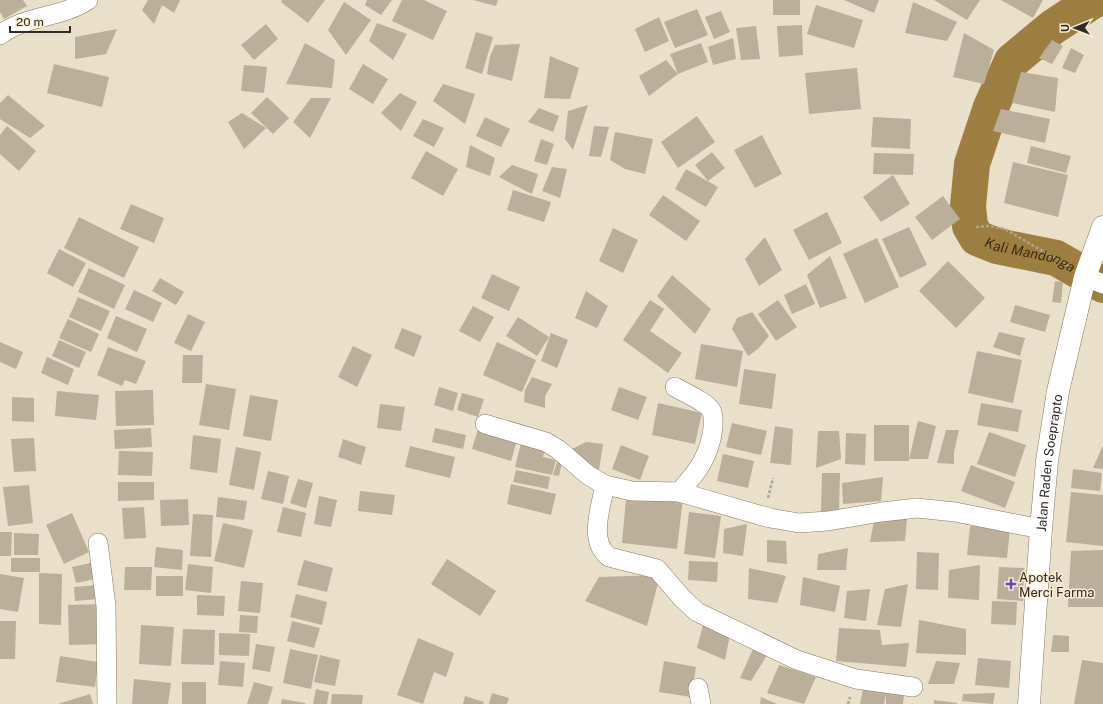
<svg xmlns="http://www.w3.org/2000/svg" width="1103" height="704" font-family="'Public Sans',sans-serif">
	<rect width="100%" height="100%" fill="#eadfc8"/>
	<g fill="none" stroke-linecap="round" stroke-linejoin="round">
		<path stroke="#9c7f40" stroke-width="36" id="s1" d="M1094,0L1053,27L1012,61L991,107L972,164L968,206L970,226L977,238L997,246L1056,258L1103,285"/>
	</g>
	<g fill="#bbaf9a">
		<polygon points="0,0 23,0 27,6 4,19 0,12"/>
		<polygon points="148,0 180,0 174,13 162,5 154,24 142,10"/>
		<polygon points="282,0 325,0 308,23 281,2"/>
		<polygon points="367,0 392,0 381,15 365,5"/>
		<polygon points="402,0 424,0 447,11 433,40 392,21"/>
		<polygon points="473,0 498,0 496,6"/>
		<rect x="773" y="0" width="27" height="15"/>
		<polygon points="844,0 879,0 874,13"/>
		<polygon points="934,0 980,0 967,20"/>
		<polygon points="1001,0 1043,0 1033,18"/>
		<polygon points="344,2 371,20 346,55 328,30"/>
		<polygon points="913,2 957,22 947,41 905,33"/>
		<polygon points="816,5 863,20 854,48 807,34"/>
		<polygon points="697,9 708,35 675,48 664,22"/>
		<polygon points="721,11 730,32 714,39 705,17"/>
		<polygon points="659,17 669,41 645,52 635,29"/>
		<polygon points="377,23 407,34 393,60 369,41"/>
		<polygon points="266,24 278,39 254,60 241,45"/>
		<polygon points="802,25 803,55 779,57 777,26"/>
		<polygon points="756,26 760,59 741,60 736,28"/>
		<polygon points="117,29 106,54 75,59 75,37"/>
		<polygon points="476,32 493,37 482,74 465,68"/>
		<polygon points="964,33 994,50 984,84 953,77"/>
		<polygon points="733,38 736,59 713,65 708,47"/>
		<polygon points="1052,40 1063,46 1052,64 1039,58"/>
		<polygon points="305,43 335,60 332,88 286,84"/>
		<polygon points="701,43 708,62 678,74 670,54"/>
		<polygon points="520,44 512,81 487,74 490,56 495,45"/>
		<polygon points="1071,48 1084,55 1075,73 1062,68"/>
		<polygon points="550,56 579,68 570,99 544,98"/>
		<polygon points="666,60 678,74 649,96 639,76"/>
		<polygon points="54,64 109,77 102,107 47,93"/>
		<polygon points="363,64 388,79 373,104 349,89"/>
		<polygon points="244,65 267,67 264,93 241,91"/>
		<polygon points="857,68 861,109 809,114 805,73"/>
		<polygon points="1021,72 1058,78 1055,112 1012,103"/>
		<polygon points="443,84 475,94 465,124 433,101"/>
		<polygon points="400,93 417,102 401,131 381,113"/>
		<polygon points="8,95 45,126 30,138 0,119 0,103"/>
		<polygon points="267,97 289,118 273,134 251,113"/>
		<polygon points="311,98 331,98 310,138 293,122"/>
		<polygon points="588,105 573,150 565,139 568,111"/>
		<polygon points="539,108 559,116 553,132 528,122"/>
		<polygon points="1001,109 1050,119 1045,143 993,131"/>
		<polygon points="242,113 266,128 244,149 228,122"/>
		<polygon points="697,116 715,142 678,168 661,142"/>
		<polygon points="485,117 510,129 501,147 476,136"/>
		<polygon points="873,117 911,119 910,149 871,147"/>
		<polygon points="423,119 444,128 434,147 413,136"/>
		<polygon points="7,126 36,151 19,171 0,154 0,135"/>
		<polygon points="594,126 609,127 601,157 589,156"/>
		<polygon points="615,132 653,139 645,174 625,169 610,160"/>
		<polygon points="762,135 782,174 755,188 734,150"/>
		<polygon points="541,139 554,144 547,165 534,161"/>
		<polygon points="470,145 495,158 490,176 466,167"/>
		<polygon points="1031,146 1071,156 1066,173 1027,163"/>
		<polygon points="426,151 458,169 443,196 411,178"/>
		<polygon points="712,152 725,168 708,181 695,165"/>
		<polygon points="874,153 914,154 913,175 873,174"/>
		<polygon points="1013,162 1068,175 1058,217 1004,203"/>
		<polygon points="512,165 538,174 532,194 499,177"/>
		<polygon points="552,167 567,169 560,198 542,191"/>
		<polygon points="686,169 718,187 706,207 675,189"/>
		<polygon points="893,175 910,204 881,222 863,197"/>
		<polygon points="513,190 551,202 544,222 507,210"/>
		<polygon points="663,195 700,221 686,241 649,215"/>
		<polygon points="943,196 960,219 932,240 915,217"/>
		<polygon points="131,204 164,218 154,243 120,229"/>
		<polygon points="827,212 842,243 809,260 793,230"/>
		<polygon points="79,217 139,247 124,278 64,248"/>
		<polygon points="909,227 927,265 900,278 882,239"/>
		<polygon points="613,228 638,240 623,273 599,261"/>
		<polygon points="765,237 782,270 759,286 745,259"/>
		<polygon points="877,238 899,287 865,303 843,254"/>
		<polygon points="59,249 86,263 73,287 47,273"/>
		<polygon points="830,256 847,298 820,308 807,275"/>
		<polygon points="948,261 985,298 956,328 919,291"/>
		<polygon points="89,268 125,285 114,309 78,292"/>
		<polygon points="492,274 520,287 509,311 481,298"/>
		<polygon points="672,275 711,309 695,334 657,296"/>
		<polygon points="160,278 184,292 176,305 152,291"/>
		<polygon points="1055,281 1063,282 1061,303 1052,302"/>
		<polygon points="806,284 815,304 792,314 784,295"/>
		<polygon points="134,290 162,303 153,322 125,309"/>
		<polygon points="586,291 608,306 597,328 575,318"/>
		<polygon points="78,297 110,311 101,331 69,317"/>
		<polygon points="650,300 664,309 650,331 682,353 668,373 623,340"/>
		<polygon points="778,300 797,327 776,341 758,314"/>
		<polygon points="1015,305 1050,315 1045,332 1010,322"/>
		<polygon points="473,306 494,317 480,342 459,331"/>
		<polygon points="752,312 769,336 758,349 748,356 732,329 737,318"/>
		<polygon points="188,314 205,322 191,351 174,343"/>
		<polygon points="116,316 147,329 137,352 107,338"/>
		<polygon points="518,317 549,337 537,356 506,336"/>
		<polygon points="68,319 99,334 91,352 59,338"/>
		<polygon points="402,328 422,336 414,357 394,348"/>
		<polygon points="999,332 1025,338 1020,356 993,347"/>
		<polygon points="551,333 568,340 557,368 541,361"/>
		<polygon points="59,340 86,352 79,368 52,356"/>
		<polygon points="0,342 23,352 16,369 0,362"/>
		<polygon points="497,342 536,360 522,392 483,375"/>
		<polygon points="701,344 743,351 737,387 695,379"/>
		<polygon points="353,346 372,355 357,387 338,377"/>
		<polygon points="108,347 146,361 136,384 125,380 122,386 97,375"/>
		<polygon points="977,351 1022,360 1013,403 968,393"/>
		<polygon points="183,355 203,355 202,383 182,383"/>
		<polygon points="47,357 74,369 68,385 41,373"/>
		<polygon points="744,369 776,374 772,409 739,404"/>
		<polygon points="532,377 552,384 545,396 545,408 524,402 525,390"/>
		<polygon points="206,384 236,389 229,430 199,425"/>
		<polygon points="439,387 458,393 453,411 434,405"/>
		<polygon points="619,387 647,397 638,420 611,410"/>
		<polygon points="153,390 154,425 116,426 115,391"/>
		<polygon points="57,391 99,395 96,420 55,416"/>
		<polygon points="462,393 484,399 478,417 457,410"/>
		<polygon points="250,395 278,400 271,441 243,436"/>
		<polygon points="12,397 34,398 34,422 12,421"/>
		<polygon points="658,403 702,413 695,444 652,435"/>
		<polygon points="981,403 1022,410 1018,432 977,425"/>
		<polygon points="380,404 405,407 401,431 377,428"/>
		<polygon points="918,421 936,426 928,459 909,459"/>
		<polygon points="732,423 767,431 761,455 726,447"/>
		<rect x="874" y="425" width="35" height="36"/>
		<polygon points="775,426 793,429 791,465 770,463"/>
		<polygon points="151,428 152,447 115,449 114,430"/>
		<polygon points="435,428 466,435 463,449 432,442"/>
		<polygon points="478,429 517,440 511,461 472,449"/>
		<polygon points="946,430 959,430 954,452 954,464 937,463"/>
		<polygon points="818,431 839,431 841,459 816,468"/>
		<polygon points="989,432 1026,445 1015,477 977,464"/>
		<polygon points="846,433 866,434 865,465 845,464"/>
		<polygon points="193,435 221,439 217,473 190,469"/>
		<polygon points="34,438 36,471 14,472 11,439"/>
		<polygon points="343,439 366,447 361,465 338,457"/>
		<polygon points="586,442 603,444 599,470 583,469 572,449"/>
		<polygon points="521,443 545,448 543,457 556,460 552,475 515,467"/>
		<polygon points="621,445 649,456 640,480 612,469"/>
		<polygon points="1103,445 1103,469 1093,468"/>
		<polygon points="410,446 455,457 450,478 405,467"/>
		<polygon points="236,447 261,452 254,490 229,485"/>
		<polygon points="119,451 153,452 152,476 118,475"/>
		<polygon points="723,454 754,461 748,488 717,481"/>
		<polygon points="557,462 562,463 559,476 553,475"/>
		<polygon points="971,465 1015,482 1005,508 961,491"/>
		<polygon points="1073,469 1102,473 1100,491 1071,488"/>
		<polygon points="516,470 550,477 548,489 513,482"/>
		<polygon points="268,471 289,476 283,504 261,499"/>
		<polygon points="822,473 840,473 839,512 821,511"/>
		<polygon points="883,477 881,501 843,504 842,483"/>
		<polygon points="298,479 313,483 306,508 290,503"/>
		<polygon points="118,482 154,482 154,500 118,501"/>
		<polygon points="511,484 556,494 551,515 507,504"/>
		<polygon points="29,485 33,523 8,526 3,487"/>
		<polygon points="360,491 395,495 392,515 358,511"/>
		<polygon points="1071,492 1103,495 1103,546 1066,542"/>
		<polygon points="319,496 337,500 331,527 314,524"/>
		<polygon points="218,497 247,501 244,520 216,517"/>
		<polygon points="683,498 677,549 622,543 626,499"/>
		<polygon points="188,499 189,525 161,526 160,500"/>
		<polygon points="144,507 146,538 124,539 122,508"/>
		<polygon points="283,507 306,513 301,537 277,532"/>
		<polygon points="689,512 721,516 715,558 684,554"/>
		<polygon points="72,513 89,552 64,564 46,525"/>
		<polygon points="193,514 213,515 211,557 190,556"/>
		<polygon points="907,518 905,541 870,542 874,521"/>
		<polygon points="223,523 253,530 244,568 214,561"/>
		<polygon points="747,524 743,556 723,553 724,529"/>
		<polygon points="970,526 1010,529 1007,558 967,555"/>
		<polygon points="0,532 12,532 11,556 0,556"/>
		<polygon points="14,533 39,534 38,555 14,555"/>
		<polygon points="767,540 786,541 787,564 767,562"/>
		<polygon points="156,547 183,550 182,570 154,567"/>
		<polygon points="848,548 846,570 817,570 818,554"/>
		<polygon points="1103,550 1103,607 1068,607 1071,551"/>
		<polygon points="917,552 939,553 938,590 916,589"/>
		<rect x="11" y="558" width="29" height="14"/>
		<polygon points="447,559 496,591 480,616 431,584"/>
		<polygon points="304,560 333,568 327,592 297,585"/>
		<polygon points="689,561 718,562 717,582 688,580"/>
		<polygon points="95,562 99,578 76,583 72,567"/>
		<polygon points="188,564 213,567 211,593 185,590"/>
		<polygon points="980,565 979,600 948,598 949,570"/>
		<polygon points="125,567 152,567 151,590 124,590"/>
		<polygon points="999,567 1024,568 1023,601 997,599"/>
		<polygon points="749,568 786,576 777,603 748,599"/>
		<polygon points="39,573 62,574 61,625 39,624"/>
		<polygon points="0,574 24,578 18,612 0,609"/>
		<polygon points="660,575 647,626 585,601 599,577"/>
		<rect x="156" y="576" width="27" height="20"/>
		<polygon points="803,577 840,586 835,612 800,605"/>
		<polygon points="241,581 263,583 260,613 238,611"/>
		<polygon points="908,584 901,627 877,625 885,589"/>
		<polygon points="98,585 99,599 75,601 74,587"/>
		<polygon points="870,589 866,621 844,618 847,591"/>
		<polygon points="296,594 327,602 322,625 290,617"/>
		<polygon points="197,595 225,596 224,616 197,615"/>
		<polygon points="992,601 1017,602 1016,625 991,624"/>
		<polygon points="105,604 106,644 69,645 68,605"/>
		<polygon points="240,615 258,616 257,633 239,632"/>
		<polygon points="919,620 966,629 966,655 916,653"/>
		<polygon points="0,621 16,621 15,659 0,659"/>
		<polygon points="292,621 320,628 314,648 287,641"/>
		<polygon points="704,621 731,630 725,660 697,648"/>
		<polygon points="141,625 174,627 171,666 139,664"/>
		<polygon points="839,628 880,630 882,645 909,643 906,667 836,661"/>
		<polygon points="183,629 215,630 214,665 181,664"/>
		<polygon points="219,633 250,634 249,656 219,655"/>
		<polygon points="1053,635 1069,636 1069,652 1051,652"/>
		<polygon points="418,638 454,653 446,677 434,672 423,704 397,695"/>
		<polygon points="256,644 275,647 270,672 252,669"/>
		<polygon points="290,649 318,655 311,689 283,683"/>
		<polygon points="753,649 767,655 751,681 740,678"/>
		<polygon points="320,655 340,660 335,686 314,682"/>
		<polygon points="60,656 98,662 95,687 56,682"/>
		<polygon points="978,658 1011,661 1009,688 975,685"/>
		<polygon points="1082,660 1103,663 1103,704 1074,704"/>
		<polygon points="220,661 245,663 243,687 218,685"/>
		<polygon points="664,661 696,667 691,697 659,692"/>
		<polygon points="936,661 960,663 954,684 928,684"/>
		<polygon points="779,665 816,677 804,704 767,693"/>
		<polygon points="134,679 171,683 168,704 132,704"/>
		<rect x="182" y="682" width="24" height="22"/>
		<polygon points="254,682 273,687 268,704 247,704"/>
		<polygon points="864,684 887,689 884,704 860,704"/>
		<polygon points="316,689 329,692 327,704 313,704"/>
		<polygon points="492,693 509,698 507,704 489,704"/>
		<polygon points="886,693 904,695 903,704 886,704"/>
		<polygon points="995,693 993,704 962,701 963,694"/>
		<polygon points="90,694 93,704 58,704"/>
		<polygon points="332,694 363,695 362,704 331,704"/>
		<polygon points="465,696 484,702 483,704 463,704"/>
		<polygon points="761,697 777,704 760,704"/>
		<polygon points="282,699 305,703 305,704 281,704"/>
		<polygon points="934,700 957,703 957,704 934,704"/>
	</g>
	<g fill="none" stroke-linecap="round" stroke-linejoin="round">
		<g stroke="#837864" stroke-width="20">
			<g id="minor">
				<path d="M0,35C25,15 62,18 88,0"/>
				<polyline points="1085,277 1103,284"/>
				<path d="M675,387C683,392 706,402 711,410C714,415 713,423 713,428C710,455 697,473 679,492"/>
				<polyline points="485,424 546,442 559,450 588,475 605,485 632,491 679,492 770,518 799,523 828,521 882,512 917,508 955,512 1041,529"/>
				<path d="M605,485C601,507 588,541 609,557L657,569L682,598L697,612L797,660L856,679L913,687"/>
				<polyline points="98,543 106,606 107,704"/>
				<polyline points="698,688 701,704"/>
			</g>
		</g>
		<g stroke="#837864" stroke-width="23">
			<g id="trunk">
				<path id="s2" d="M1029,704L1041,529L1047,461L1058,391L1085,277L1103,227"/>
			</g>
		</g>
		<g stroke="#aea593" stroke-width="2.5" stroke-dasharray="3 2" stroke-linecap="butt">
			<polyline points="976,227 989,226 1005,229 1068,266"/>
			<polyline points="768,498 773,478"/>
			<polyline points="848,704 850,697"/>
		</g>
		<use href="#minor" stroke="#fff" stroke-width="19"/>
		<use href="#trunk" stroke="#fff" stroke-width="22"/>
	</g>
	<path fill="#6445bd" stroke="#f8ecd5" stroke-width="1.5" d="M1009 578h4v4h4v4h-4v4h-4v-4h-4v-4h4z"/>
	<g text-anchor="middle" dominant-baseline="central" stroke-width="3" stroke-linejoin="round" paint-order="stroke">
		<g font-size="13" fill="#302b23" stroke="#f8ecd5">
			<text stroke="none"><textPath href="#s2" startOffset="242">Jalan Raden Soeprapto</textPath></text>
		</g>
		<g font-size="13" fill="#302b23" stroke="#f8ecd5" text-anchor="start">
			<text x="1019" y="577">Apotek<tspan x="1019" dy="15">Merci Farma</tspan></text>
		</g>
		<g font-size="14" font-style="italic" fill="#3a2d10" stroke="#f8ecd5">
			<text stroke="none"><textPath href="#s1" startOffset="345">Kali Mandonga</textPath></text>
		</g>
	</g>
	<g transform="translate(1075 28) rotate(269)" stroke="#f8ecd5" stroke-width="3" paint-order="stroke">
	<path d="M0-3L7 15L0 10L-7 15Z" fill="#302b23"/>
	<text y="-6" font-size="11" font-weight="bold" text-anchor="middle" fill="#302b23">U</text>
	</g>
	<path d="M10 26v6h60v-6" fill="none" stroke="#302b23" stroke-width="2"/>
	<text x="16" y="26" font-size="12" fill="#302b23" stroke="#f8ecd5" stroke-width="3" paint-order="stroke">20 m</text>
</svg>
